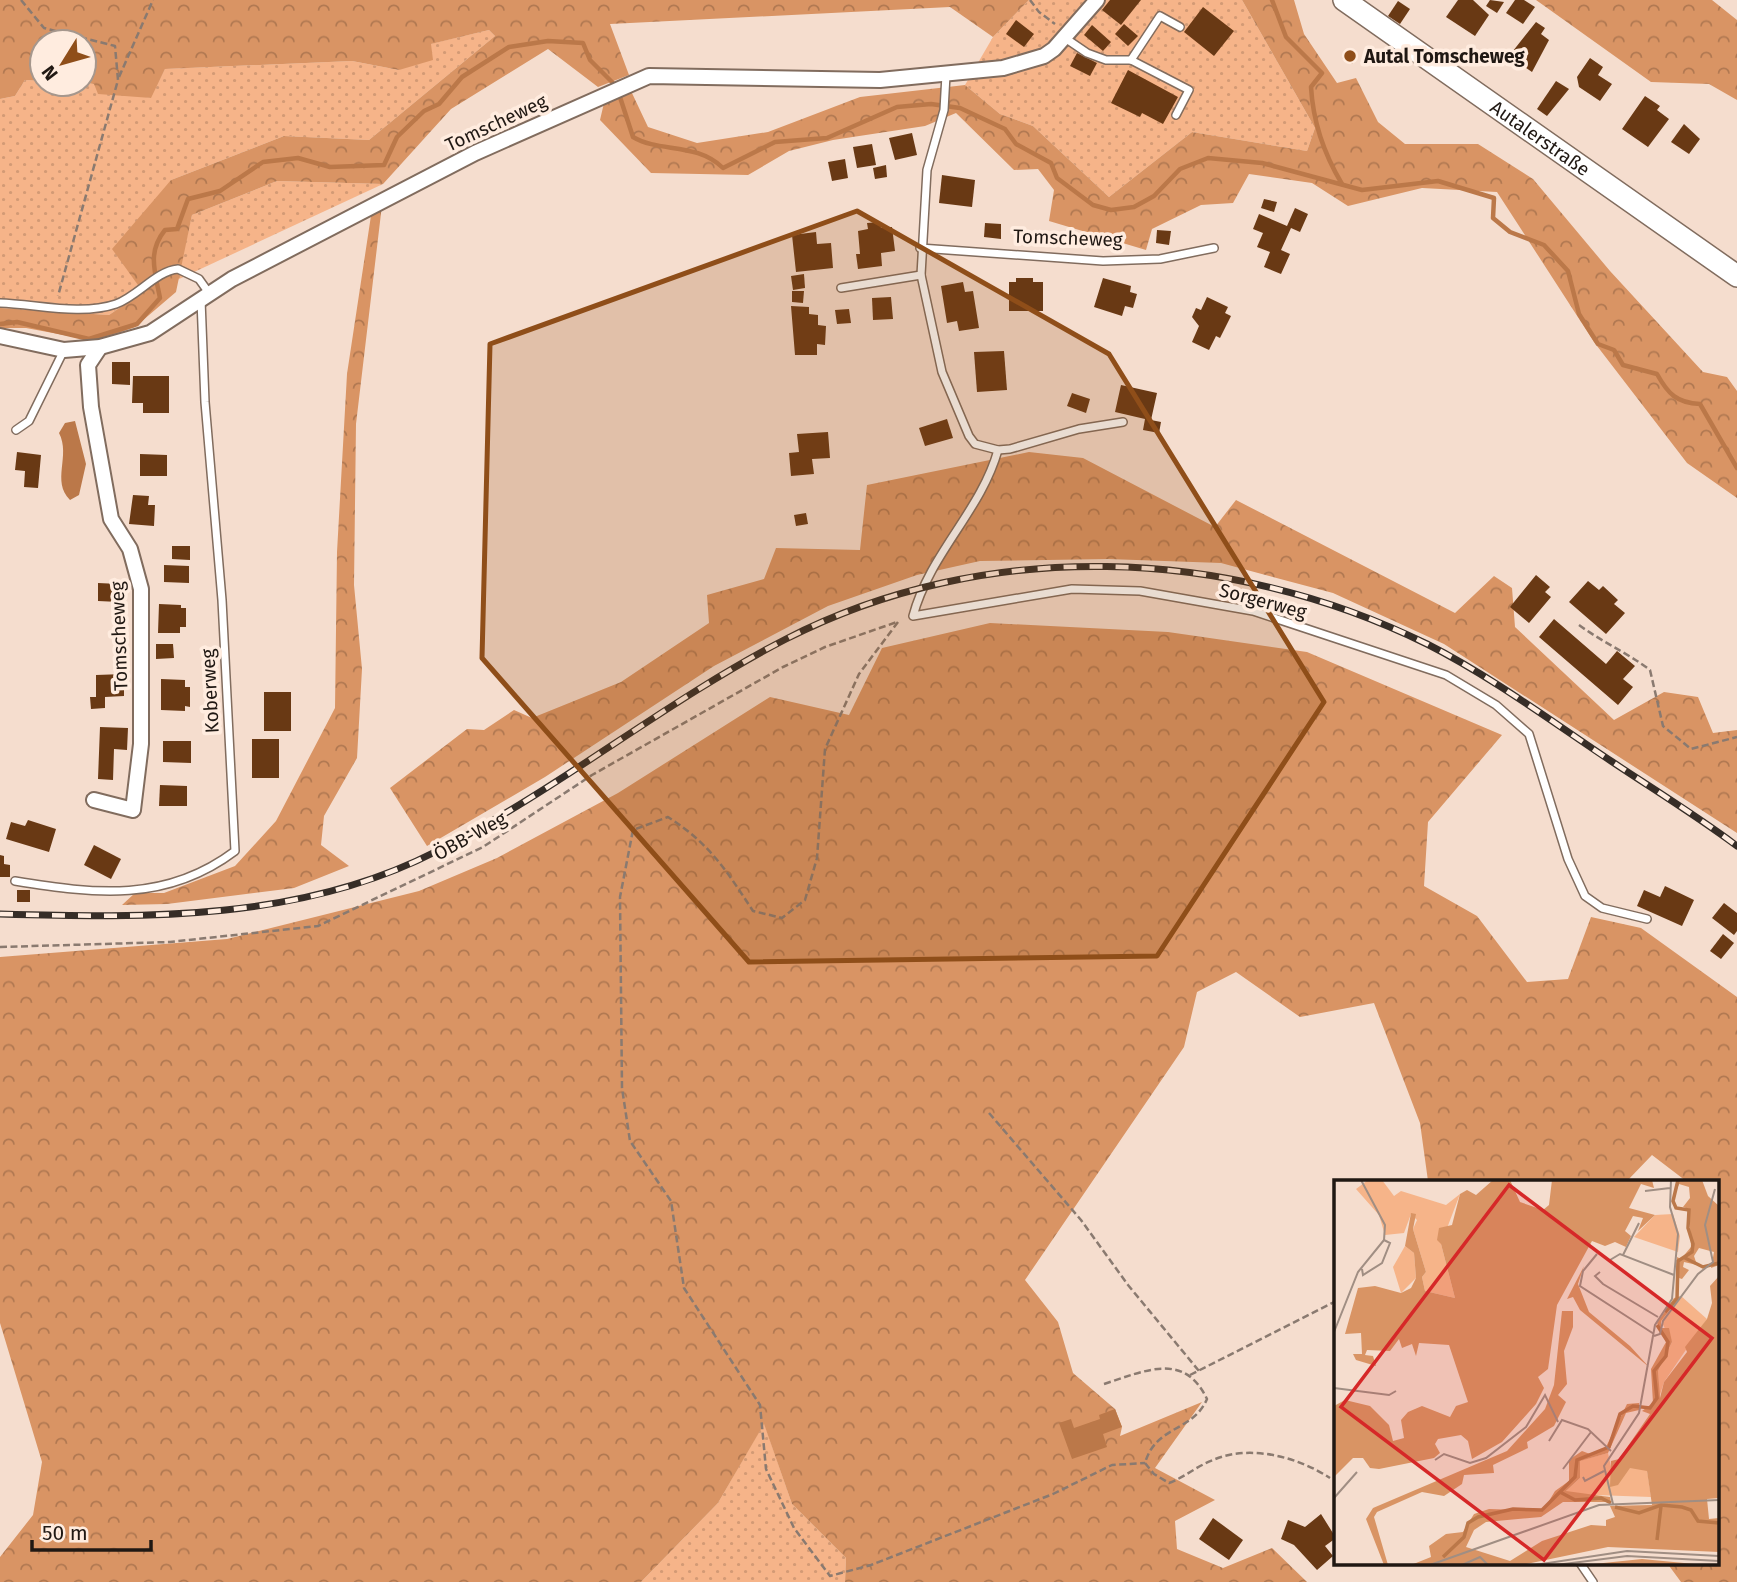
<svg xmlns="http://www.w3.org/2000/svg" width="1737" height="1582" font-family="'Fira Sans',sans-serif">
	<defs>
		<pattern id="grass-dots" width="8" height="8" patternUnits="userSpaceOnUse" patternTransform="scale(1.75)"><rect width="8" height="8" fill="#f6b489"/><path d="M2 2h.1M6 6h.1" fill="none" stroke="#d39a75" stroke-width="1.8" stroke-linecap="round"/></pattern>
		<pattern id="forest-crowns" width="20" height="18" patternUnits="userSpaceOnUse" patternTransform="scale(1.75)"><rect width="20" height="18" fill="#d99464"/><path d="M2 6a3 3 0 1 1 6 0M12 15a3 3 0 1 1 6 0" fill="none" stroke="#b07851"/></pattern>
	</defs>
	<rect width="100%" height="100%" fill="#f5ddce"/>
	<g fill="url(#grass-dots)">
		<polygon points="1029,0 1242,0 1315,128 1307,151 1192,132 1109,197 1033,126 1000,114 965,85 993,37"/>
		<polygon points="489,30 495,36 369,140 284,136 171,180 143,292 109,315 0,308 0,99 15,96 25,80 42,81 42,84 94,84 150,98 165,69 352,61 399,70 430,44"/>
		<polygon points="277,181 383,184 177,280 192,215"/>
		<polygon points="764,1423 792,1504 846,1558 845,1582 641,1582 718,1503"/>
	</g>
	<g fill="url(#forest-crowns)">
		<polygon points="0,0 1029,0 993,37 950,7 610,24 629,75 598,87 548,49 451,109 383,184 277,181 192,215 176,292 135,327 96,341 26,328 0,328 0,308 109,315 143,292 112,249 171,180 284,136 369,140 495,36 489,30 431,44 433,60 399,70 352,61 165,69 151,98 98,94 94,84 84,83 84,42 42,42 42,81 25,80 15,96 0,99"/>
		<polygon points="1242,0 1294,0 1304,34 1337,83 1356,78 1378,122 1405,144 1478,144 1533,179 1610,271 1703,372 1727,377 1737,391 1737,498 1687,463 1594,342 1497,192 1422,188 1348,206 1312,183 1249,174 1233,203 1201,205 1152,229 1146,250 1049,221 1054,190 1038,169 1014,170 956,113 925,126 833,140 789,151 748,175 651,173 600,120 604,103 631,91 648,127 697,143 768,132 860,97 965,85 1000,114 1033,126 1109,197 1192,132 1307,151 1315,128"/>
		<polygon points="1536,0 1712,0 1737,20 1737,100 1709,84 1651,82"/>
		<polygon points="382,205 356,424 354,585 362,669 357,758 324,816 321,845 349,866 294,888 167,904 122,905 135,893 164,893 235,866 276,821 335,708 337,552 347,374 372,209"/>
		<polygon points="1029,452 1083,458 1215,527 1236,500 1455,613 1494,576 1512,588 1515,627 1614,720 1664,692 1698,697 1713,733 1737,730 1737,833 1444,644 1333,593 1221,563 1108,559 980,561 917,575 828,606 714,666 545,777 427,846 390,788 467,729 484,730 514,710 532,718 621,682 709,623 707,595 764,579 776,548 860,550 867,485"/>
		<polygon points="990,623 1168,632 1307,652 1502,735 1428,822 1424,886 1477,916 1527,982 1568,979 1591,917 1641,928 1737,997 1737,1582 1681,1582 1667,1563 1718,1563 1718,1181 1686,1181 1652,1155 1627,1181 1428,1181 1420,1123 1374,1003 1300,1017 1236,972 1197,992 1184,1047 1025,1280 1058,1322 1073,1373 1115,1409 1122,1427 1120,1436 1202,1402 1155,1468 1215,1500 1175,1521 1177,1549 1223,1568 1272,1548 1307,1582 845,1582 846,1558 792,1504 764,1424 718,1503 641,1582 0,1582 0,1557 33,1515 42,1462 0,1323 0,957 227,939 419,891 497,858 618,793 770,697 849,715 882,648"/>
	</g>
	<g fill="#bb7849">
		<path d="M75,421L86,464L79,495L70,500C51,481 71,456 59,433L65,423Z"/>
		<polygon points="1115,1409 1122,1427 1103,1434 1107,1447 1072,1459 1059,1423 1071,1419 1074,1428 1100,1419 1099,1415"/>
	</g>
	<g fill="none" stroke-linecap="round" stroke-linejoin="round">
		<g stroke="#bb7849" stroke-width="4.5">
			<path d="M1272,0L1286,37L1322,73L1311,87C1313,122 1324,154 1342,184"/>
			<path d="M619,94L633,137C660,153 696,142 723,168L775,142L827,138L897,107L931,104L960,108L1005,129L1016,144L1051,163L1057,178L1093,205L1111,210L1134,207L1154,196L1180,169L1208,158L1262,163L1362,190L1438,181L1494,198L1493,218L1510,232L1544,245L1568,271L1579,314L1598,344L1614,350L1623,365L1657,374C1668,394 1677,403 1700,404L1737,468"/>
			<path d="M0,324L17,322L89,339L137,324L160,298C155,272 147,252 165,230L177,229L188,199L220,191L263,162L298,158L330,167L384,165L397,137L424,111L439,104L462,77L509,47L548,41L583,43L590,60L616,86"/>
		</g>
	</g>
	<g fill="#693914">
		<polygon points="1110,0 1141,0 1121,25 1102,10"/>
		<polygon points="1458,0 1473,0 1489,15 1475,36 1446,17"/>
		<polygon points="1490,0 1504,2 1497,13 1486,6"/>
		<polygon points="1515,0 1524,0 1535,7 1523,24 1506,13"/>
		<polygon points="1398,1 1410,9 1400,24 1388,16"/>
		<polygon points="1203,7 1234,31 1214,56 1184,32"/>
		<polygon points="1016,20 1034,34 1024,47 1006,34"/>
		<polygon points="1536,22 1545,28 1541,34 1549,40 1532,72 1509,56"/>
		<polygon points="1124,24 1138,36 1128,46 1115,34"/>
		<polygon points="1092,25 1111,42 1103,51 1084,35"/>
		<polygon points="1349,48 1358,55 1352,64 1342,58"/>
		<polygon points="1077,53 1097,63 1090,76 1070,66"/>
		<polygon points="1590,58 1603,67 1598,75 1612,84 1600,101 1579,87 1577,77"/>
		<polygon points="1128,70 1178,97 1163,124 1142,113 1140,117 1111,103"/>
		<polygon points="1556,81 1569,89 1547,116 1537,109"/>
		<polygon points="1645,96 1660,106 1657,110 1669,119 1648,147 1622,129"/>
		<polygon points="1684,124 1700,139 1689,154 1671,142"/>
		<polygon points="912,133 917,155 895,160 889,138"/>
		<polygon points="872,144 876,165 857,168 853,147"/>
		<polygon points="845,159 848,178 832,181 828,162"/>
		<polygon points="886,165 887,177 875,179 873,168"/>
		<polygon points="942,175 975,180 972,207 939,203"/>
		<polygon points="1264,199 1277,202 1274,212 1261,208"/>
		<polygon points="1295,208 1308,214 1300,232 1291,228 1281,250 1290,254 1281,274 1264,267 1270,252 1257,247 1263,233 1253,229 1259,214 1287,226"/>
		<polygon points="880,222 881,228 892,227 895,251 881,253 882,266 858,269 856,254 860,254 858,231 868,229 867,223"/>
		<polygon points="985,223 1001,224 1001,239 984,237"/>
		<polygon points="1157,230 1171,231 1169,245 1156,243"/>
		<polygon points="816,232 817,244 831,243 833,268 796,272 792,235"/>
		<polygon points="804,274 805,288 793,290 791,276"/>
		<polygon points="1016,278 1033,278 1033,282 1043,282 1043,311 1009,311 1009,282 1016,282"/>
		<polygon points="1103,278 1131,286 1130,292 1137,294 1133,308 1125,306 1122,316 1094,307"/>
		<polygon points="963,282 965,292 973,291 979,328 959,331 957,321 947,323 941,286"/>
		<polygon points="792,291 804,291 803,303 792,302"/>
		<polygon points="891,297 893,319 873,320 872,298"/>
		<polygon points="1207,297 1228,307 1225,313 1231,316 1220,338 1216,336 1209,350 1192,342 1199,326 1192,317 1196,308 1201,310"/>
		<polygon points="791,306 809,307 809,314 818,315 818,325 826,326 825,345 817,344 817,355 795,355"/>
		<polygon points="849,309 851,323 837,324 835,310"/>
		<polygon points="1004,351 1007,390 977,392 974,352"/>
		<polygon points="112,362 130,362 130,385 112,384"/>
		<polygon points="133,376 169,376 169,413 143,413 143,403 132,403"/>
		<polygon points="1121,385 1157,393 1151,420 1161,422 1159,433 1143,430 1145,419 1115,412"/>
		<polygon points="1072,393 1090,399 1086,413 1067,406"/>
		<polygon points="947,419 953,438 925,446 919,428"/>
		<polygon points="828,432 830,458 812,459 814,474 791,476 789,453 799,452 797,434"/>
		<polygon points="17,452 41,455 38,488 24,487 25,471 15,470"/>
		<polygon points="140,454 167,455 167,476 140,476"/>
		<polygon points="133,495 149,496 148,505 155,505 154,526 129,524"/>
		<polygon points="806,513 808,524 796,526 794,515"/>
		<polygon points="172,546 190,546 190,560 172,559"/>
		<polygon points="164,565 189,566 189,583 164,582"/>
		<polygon points="1536,575 1550,587 1545,592 1551,597 1529,623 1510,607"/>
		<polygon points="1588,581 1599,590 1603,586 1618,600 1614,604 1625,613 1606,634 1569,602"/>
		<polygon points="98,583 119,584 119,602 98,601"/>
		<polygon points="159,604 181,605 181,608 186,608 186,627 180,627 180,633 158,633"/>
		<polygon points="1554,619 1606,664 1617,651 1635,666 1623,679 1633,687 1618,705 1539,637"/>
		<polygon points="156,644 173,644 174,658 156,659"/>
		<polygon points="124,674 124,696 105,697 105,708 91,709 90,697 96,697 96,675"/>
		<polygon points="161,679 185,680 185,687 190,687 190,707 185,706 185,711 161,710"/>
		<rect x="264" y="692" width="27" height="39"/>
		<polygon points="100,727 128,728 127,750 114,749 113,780 98,779"/>
		<rect x="252" y="739" width="27" height="39"/>
		<polygon points="163,741 191,741 191,763 163,762"/>
		<polygon points="160,785 187,786 187,806 159,806"/>
		<polygon points="28,820 56,829 49,852 6,839 11,822 25,826"/>
		<polygon points="94,845 121,859 111,879 84,865"/>
		<polygon points="0,855 4,856 4,864 10,865 10,877 0,877"/>
		<polygon points="1665,886 1694,900 1682,926 1637,906 1644,890 1660,897"/>
		<rect x="17" y="890" width="13" height="12"/>
		<polygon points="1724,903 1737,913 1737,931 1734,935 1712,918"/>
		<polygon points="1723,934 1734,943 1721,959 1710,951"/>
		<polygon points="1321,1514 1336,1538 1325,1546 1333,1556 1317,1570 1294,1545 1281,1539 1288,1520 1305,1527"/>
		<polygon points="1213,1518 1243,1540 1229,1560 1199,1539"/>
	</g>
	<g fill="none" stroke-linecap="round" stroke-linejoin="round">
		<g stroke="#816c5e" stroke-width="10">
			<g id="lane">
				<polyline points="1065,38 1087,53 1106,60 1131,60 1189,90 1176,115"/>
				<polyline points="1131,60 1160,16 1180,27"/>
				<polyline points="946,75 944,110 927,170 921,275 942,372 969,436 975,444 998,450 1010,449 1079,429 1123,422"/>
				<polyline points="920,248 1103,261 1160,259 1214,248"/>
				<polyline points="841,288 921,275"/>
				<path d="M0,303C36,304 81,316 116,304C138,296 156,271 178,269L199,279L209,293"/>
				<polyline points="16,430 29,421 64,350"/>
				<path d="M998,450C981,511 930,553 913,616L1072,589L1140,591L1253,611L1446,675L1496,705L1529,734L1568,859L1585,896L1602,908L1647,919"/>
				<path d="M15,881C95,894 166,903 235,851L222,600L205,402L201,300"/>
				<polyline points="1580,1563 1593,1582"/>
			</g>
		</g>
		<g stroke="#816c5e" stroke-width="18">
			<g id="street">
				<polyline points="0,336 64,350 100,347 150,333 232,279 475,153 649,76 880,80 1003,68 1044,56 1054,49 1097,0"/>
				<polyline points="94,800 133,810 141,744 141,589 130,549 111,519 91,407 88,365 100,347"/>
			</g>
		</g>
		<g stroke="#816c5e" stroke-width="24">
			<g id="secondary">
				<path id="s1" d="M1344,0L1737,276"/>
			</g>
		</g>
		<g stroke="#8a7a70" stroke-width="2.5" stroke-dasharray="7 3.5" stroke-linecap="butt">
			<polyline points="21,0 44,28 115,46 118,80 58,296"/>
			<polyline points="1030,0 1039,12 1055,24"/>
			<polyline points="119,77 153,0"/>
			<path d="M898,622L859,674L825,749L817,858L805,900L782,918L753,911C726,870 710,844 668,817L633,830L620,897L622,1088L630,1141L671,1201L684,1288L760,1405L766,1469L794,1528L830,1576L871,1565L1053,1494L1112,1465L1145,1463"/>
			<path d="M1579,625C1602,642 1626,652 1650,670L1663,726L1691,749L1737,737"/>
			<polyline points="0,947 170,942 318,926 483,847 592,775 783,667 825,647 897,622"/>
			<polyline points="989,1113 1081,1220 1128,1285 1199,1371"/>
			<polyline points="1190,1375 1336,1301"/>
			<path d="M1104,1384C1145,1371 1184,1351 1207,1399C1193,1432 1156,1425 1145,1463"/>
			<path d="M1145,1463L1154,1474L1169,1483C1185,1477 1197,1466 1213,1460C1250,1444 1298,1457 1330,1478"/>
		</g>
		<use href="#lane" stroke="#fff" stroke-width="7"/>
		<use href="#street" stroke="#fff" stroke-width="14"/>
		<use href="#secondary" stroke="#fff" stroke-width="21"/>
		<g stroke="#362d27" stroke-width="7">
			<path id="rail" d="M0,914C148,918 301,921 437,851C558,790 664,702 786,639C985,537 1228,546 1427,644C1492,677 1551,721 1611,761C1653,789 1697,816 1737,846"/>
		</g>
		<use href="#rail" stroke="#ffecdf" stroke-width="4.5" stroke-dasharray="13" stroke-linecap="butt"/>
	</g>
	<path fill="#8f4e19" fill-opacity="0.2" stroke="#8f4e19" stroke-width="5" stroke-linejoin="round" d="M857,211L1109,354L1324,702L1157,956L749,962L482,658L490,344Z"/>
	<circle fill="#8f4e19" stroke="#ffecdf" stroke-width="2.5" cx="1350" cy="56" r="7"/>
	<g text-anchor="middle" dominant-baseline="central" stroke-width="7" stroke-linejoin="round" paint-order="stroke">
		<g font-size="19" font-weight="bold" fill="#201813" stroke="#ffecdf" text-anchor="start">
			<text x="1364" y="56">Autal Tomscheweg</text>
		</g>
		<g font-size="19" fill="#201813" stroke="#ffecdf">
			<text transform="translate(496 123) rotate(-25)">Tomscheweg</text>
			<text stroke="none"><textPath href="#s1" startOffset="240">Autalerstraße</textPath></text>
			<text transform="translate(1068 238) rotate(2)">Tomscheweg</text>
			<text transform="translate(1263 601) rotate(15)">Sorgerweg</text>
			<text transform="translate(119 636) rotate(-92)">Tomscheweg</text>
			<text transform="translate(210 691) rotate(-93)">Koberweg</text>
			<text transform="translate(470 836) rotate(-29)">ÖBB-Weg</text>
		</g>
	</g>
	<g transform="translate(1334 1180)">
		<rect width="385" height="385" fill="#f5ddce"/>
		<path d="M34,0H48L60,16L67,11L112,25L126,14L107,64L121,118L91,111L88,97L92,92L79,49L83,40L77,34L70,53L51,55L45,35L22,9ZM339,34L346,56L344,72L300,57L321,35ZM71,66L80,73L82,98L67,113L59,87ZM347,116L373,139L330,202L325,218L324,191L338,162L327,141ZM274,273L280,301L276,307L296,287L313,290L317,317L234,314L232,311L246,298L245,281Z" fill="#f6b489"/>
		<path d="M159,0H176L186,22L209,30L215,25L218,0H318L320,8L307,4L295,28L321,35L304,51L309,38L299,36L291,51L297,56L292,67L281,62L271,66L258,61L223,125L214,189L204,197L210,208L202,224L168,262L138,279L134,261L127,255L104,259L101,264L106,273L100,278L45,289L36,288L29,278H19L0,297V226L11,220L36,226L55,245L59,261L70,258L67,240L74,232L88,226L116,237L122,226L134,222L115,165L85,163L82,176L78,164L68,168L65,159L56,171L33,170L31,175L39,176L42,186L22,180L19,174H28L27,153L11,154L24,108L41,106L67,113L77,108L82,98L80,73L71,66L77,33L82,34L79,49L92,92L88,97L91,111L121,118L107,64L103,60L105,48L118,45L126,14L133,10L142,15ZM344,0H368L374,16L385,26V85L377,88L380,72L365,68L360,76L363,85L350,82L349,87L355,90L348,99L342,97L343,77L347,79L357,67L355,29L349,27L356,18L355,7L345,4L340,17ZM250,86L244,104L255,132L296,166L315,187L246,130L239,117L233,119ZM385,96V318L373,319L375,339L385,338V372L274,367L187,385H77L97,377L95,366L112,354L129,352L140,334L155,329L209,331L221,311L235,301V280L248,271L256,274L271,269L293,224L305,223V230L292,233L274,273L246,281V298L232,311L276,317L277,322H229L207,337L152,342L140,350L132,367L176,381L208,361L257,345L272,346V340L281,337L276,326L318,325L313,291L296,288L284,305L276,307L277,281L285,279L316,234L308,231L319,223L317,189L332,162L323,143L340,118L347,116L327,141V148H335L338,162L324,191L326,218L330,202L353,172L351,167L373,139L378,123L376,106ZM228,131H239V147L230,171L233,204L224,215L232,222L220,246L193,262L194,268L159,285L160,293L130,295L128,304L110,316L88,312L43,332L40,337L54,385H50L32,339L39,328L173,271L211,229L220,205ZM308,379L371,385H250Z" fill="#d99464"/>
		<path fill="none" stroke="#bb7849" stroke-width="3.5" d="M349,77L369,87L385,83M331,132L343,119L344,81L358,72L359,64L354,48L355,30L342,28L339,21L344,0M226,312L241,320L267,318L277,323M281,327L305,333L327,325L348,327L357,330L364,341L385,343M323,360L327,326M109,377L130,357L134,343L144,337L179,329L208,330L241,297L243,280L275,267L286,234L299,226L316,228L323,218L320,191L332,176L334,162L323,145"/>
		<path fill="none" stroke="#a08e83" stroke-width="2" d="M311,11L336,8M263,74L249,91L246,106L320,154M289,75L305,43M276,80L286,74L340,95M28,89L29,95L48,83L56,63L50,60M266,92L261,96L269,104L324,137M0,152L24,92L50,60L51,45L27,0M320,156L326,154L329,141L364,94L379,82L371,45L381,9M0,208L55,215L62,211M215,261L228,240L254,249L277,271M101,280L110,274L136,283L152,278L192,247L211,215L224,242M229,289L257,252M249,297L251,301L270,291M0,318L23,292M279,324L270,286L305,233L321,145L338,119L344,54L336,27L337,0M96,385L265,325L385,320M128,385L146,377L154,385M201,385L293,371L385,376M222,385L293,376L385,381"/>
		<path fill="#d62828" fill-opacity="0.15" stroke="#d62828" stroke-width="3.5" d="M175,5L378,158L210,380L7,227Z"/>
		<rect width="385" height="385" fill="none" stroke="#201813" stroke-width="3.5"/>
	</g>
	<g transform="translate(63 63) rotate(233)"><circle r="33" fill="#ffecdf" stroke="#a6978d" stroke-width="2"/>
	<path d="M0-5L12 26L0 18L-12 26Z" fill="#8f4e19"/>
	<text y="-10" font-size="19" font-weight="bold" text-anchor="middle" fill="#201813">N</text>
	</g>
	<path d="M32 1540v10h119v-10" fill="none" stroke="#201813" stroke-width="3.5"/>
	<text x="42" y="1540" font-size="21" fill="#201813" stroke="#ffecdf" stroke-width="5" paint-order="stroke">50 m</text>
</svg>
